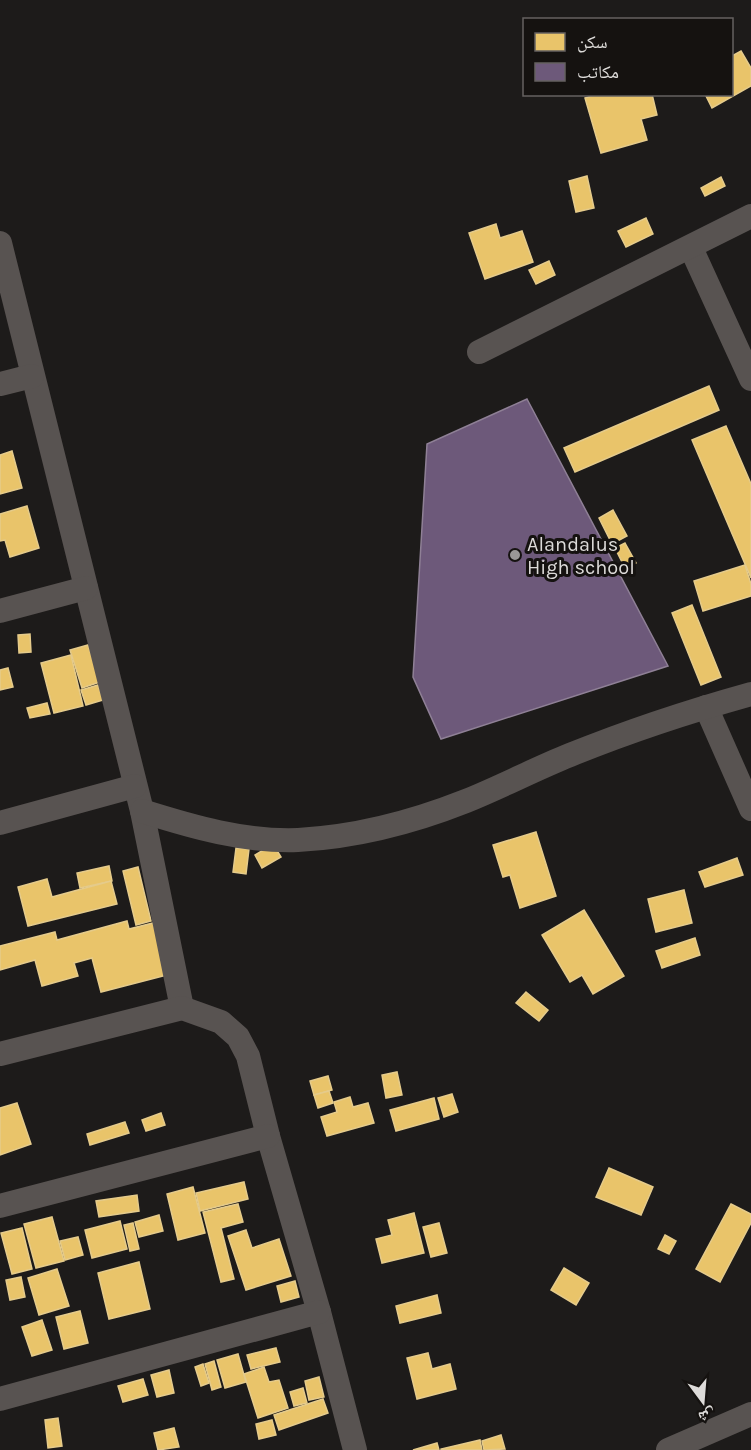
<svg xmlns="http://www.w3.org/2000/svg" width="751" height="1450" font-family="Karla,'Noto Naskh Arabic',sans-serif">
	<rect width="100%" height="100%" fill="#1d1b1a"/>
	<g fill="#e9c46a" stroke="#e5cb8b" stroke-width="1.5">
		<polygon points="741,51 751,68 751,86 712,108 705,94 732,94 732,56"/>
		<polygon points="598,94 652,94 657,115 641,119 647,140 601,153 585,98"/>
		<polygon points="587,176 594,208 576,212 569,181"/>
		<polygon points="721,177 725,186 705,196 701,188"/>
		<polygon points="646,218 653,234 626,247 618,231"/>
		<polygon points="496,224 500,238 522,231 533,262 485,279 469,233"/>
		<polygon points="549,261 555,275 536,284 529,270"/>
		<polygon points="709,386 719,410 575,472 564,448"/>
		<polygon points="726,426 751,484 751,578 692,440"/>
		<polygon points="12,451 22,488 0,494 0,455"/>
		<polygon points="27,506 39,548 10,557 5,540 0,541 0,514"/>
		<polygon points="613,510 627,536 612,544 599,518"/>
		<polygon points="625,543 636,563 625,568 615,548"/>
		<polygon points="745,565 751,584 751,596 703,611 694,581"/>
		<polygon points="692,605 721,677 701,685 672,613"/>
		<polygon points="30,634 31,652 19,653 18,635"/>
		<polygon points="88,645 100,682 82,688 70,650"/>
		<polygon points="71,655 83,706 54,713 41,663"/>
		<polygon points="8,668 13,687 0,690 0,670"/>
		<polygon points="98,685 103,700 86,705 81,690"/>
		<polygon points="47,703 50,714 30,718 27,708"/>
		<polygon points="536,832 556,896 520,908 510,875 503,877 493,845"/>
		<polygon points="273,844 281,857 262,868 255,855"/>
		<polygon points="236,848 249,849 246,874 233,872"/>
		<polygon points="737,858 743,875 705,887 699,872"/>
		<polygon points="109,866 112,881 80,888 77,873"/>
		<polygon points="138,867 151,921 136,925 123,871"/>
		<polygon points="47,879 52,897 111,881 117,904 28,926 18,887"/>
		<polygon points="684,890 692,923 656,932 648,899"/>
		<polygon points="584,910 624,976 593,994 582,975 570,982 542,935"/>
		<polygon points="127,921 129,929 153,923 167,975 101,992 92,958 74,963 78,976 42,986 35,960 0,970 0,946 55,932 57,940"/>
		<polygon points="695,938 700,955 662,968 656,951"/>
		<polygon points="526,992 548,1010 539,1021 516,1003"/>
		<polygon points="397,1072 402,1095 386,1098 382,1075"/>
		<polygon points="328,1076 332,1090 314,1095 310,1081"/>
		<polygon points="329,1091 333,1103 318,1108 314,1095"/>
		<polygon points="452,1094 458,1112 444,1117 438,1098"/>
		<polygon points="350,1097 353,1107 368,1103 374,1123 327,1136 321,1117 337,1112 334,1102"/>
		<polygon points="434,1098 439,1119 396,1131 390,1110"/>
		<polygon points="17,1103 31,1144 0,1155 0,1108"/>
		<polygon points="161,1113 165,1125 146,1131 142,1120"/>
		<polygon points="125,1122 129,1133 90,1145 87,1134"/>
		<polygon points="609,1168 653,1187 641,1215 596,1197"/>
		<polygon points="244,1182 248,1199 200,1211 196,1193"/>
		<polygon points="193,1187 205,1233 178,1240 167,1194"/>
		<polygon points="137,1195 139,1211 99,1217 96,1201"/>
		<polygon points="238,1204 243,1222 221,1228 234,1279 221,1282 203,1212"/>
		<polygon points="731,1204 751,1214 751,1223 720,1282 696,1269"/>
		<polygon points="414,1213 424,1253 382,1263 376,1239 392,1235 388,1220"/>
		<polygon points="159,1215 163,1231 139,1237 135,1222"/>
		<polygon points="52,1217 64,1261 36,1268 24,1224"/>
		<polygon points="120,1221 127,1249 92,1258 85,1230"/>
		<polygon points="133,1223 139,1249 130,1251 124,1225"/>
		<polygon points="439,1223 447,1253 431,1257 423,1227"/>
		<polygon points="22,1228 32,1269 12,1274 1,1233"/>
		<polygon points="246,1230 252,1248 279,1239 291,1276 246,1290 228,1236"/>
		<polygon points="665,1235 676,1241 669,1254 658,1249"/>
		<polygon points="78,1237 83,1255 65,1260 60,1241"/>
		<polygon points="139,1262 150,1309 109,1319 98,1273"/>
		<polygon points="564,1268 589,1283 576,1305 551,1290"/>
		<polygon points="57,1269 69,1306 39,1315 28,1278"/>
		<polygon points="21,1277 25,1297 10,1300 6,1280"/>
		<polygon points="295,1281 299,1297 281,1302 277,1286"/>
		<polygon points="437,1295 441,1313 400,1323 396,1306"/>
		<polygon points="80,1311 88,1343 64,1349 56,1317"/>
		<polygon points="42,1320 52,1350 32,1356 22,1327"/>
		<polygon points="276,1348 280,1362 251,1369 247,1355"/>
		<polygon points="428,1353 432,1369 450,1364 456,1389 417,1399 407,1358"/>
		<polygon points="238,1354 246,1382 225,1388 217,1360"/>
		<polygon points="214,1361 221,1387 212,1390 205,1364"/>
		<polygon points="203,1364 209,1383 201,1386 195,1367"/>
		<polygon points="264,1367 269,1382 279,1380 288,1408 258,1418 244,1374"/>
		<polygon points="169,1370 174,1393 157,1397 151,1375"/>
		<polygon points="319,1377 324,1397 309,1400 305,1381"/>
		<polygon points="143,1379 148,1395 123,1402 118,1386"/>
		<polygon points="303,1388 307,1403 294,1406 290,1392"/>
		<polygon points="323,1399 328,1413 279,1430 274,1415"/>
		<polygon points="58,1418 62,1446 48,1448 45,1420"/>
		<polygon points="272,1420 276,1435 259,1439 256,1424"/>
		<polygon points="174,1428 179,1447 158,1450 154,1433"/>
		<polygon points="501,1435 505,1449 484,1450 482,1441"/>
		<polygon points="480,1440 482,1450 441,1450 441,1449"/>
		<polygon points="437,1443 439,1450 413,1450"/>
	</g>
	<polygon fill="#6d597a" stroke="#8f8096" stroke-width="1.5" points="527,399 668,666 441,739 413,677 427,444"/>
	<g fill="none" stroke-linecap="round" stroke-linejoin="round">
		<g stroke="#585351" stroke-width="24">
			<polyline points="0,243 142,811 182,1008"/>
			<polyline points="691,248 751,379"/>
			<polyline points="479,352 751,216"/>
			<polyline points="0,384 32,376"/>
			<polyline points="0,611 86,588"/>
			<polyline points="706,707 751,809"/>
			<path d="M142,811C193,827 244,842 298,840C354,837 413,822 466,801C501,787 535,769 570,755C629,731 690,711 751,694"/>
			<polyline points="0,823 135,786"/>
			<polyline points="0,1054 182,1008 221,1022 238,1037 248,1056 268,1136 319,1312 355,1450"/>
			<polyline points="0,1206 268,1136"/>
			<polyline points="0,1399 319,1312"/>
			<polyline points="668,1450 751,1414"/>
		</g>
	</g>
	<circle fill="#9a9896" stroke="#151210" stroke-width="2" cx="515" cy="555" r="6"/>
	<g text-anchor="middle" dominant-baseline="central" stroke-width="6" stroke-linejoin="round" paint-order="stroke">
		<g font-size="20" fill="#dddbd9" stroke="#151210" text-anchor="start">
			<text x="527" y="544">Alandalus<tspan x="527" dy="23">High school</tspan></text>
		</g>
	</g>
	<rect x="523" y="18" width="210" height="78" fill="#151210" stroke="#656260" stroke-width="1.5"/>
	<rect x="535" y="33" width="30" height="18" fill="#e9c46a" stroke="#656260" stroke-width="1.5"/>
	<text x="577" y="48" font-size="18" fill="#dddbd9">سكن</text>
	<rect x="535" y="63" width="30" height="18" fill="#6d597a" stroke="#656260" stroke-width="1.5"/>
	<text x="577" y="78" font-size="18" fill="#dddbd9">مكاتب</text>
	<g transform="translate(703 1402) rotate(164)" stroke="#151210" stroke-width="4.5" paint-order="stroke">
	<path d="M0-4.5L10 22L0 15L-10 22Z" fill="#dddbd9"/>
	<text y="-9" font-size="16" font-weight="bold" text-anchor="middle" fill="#dddbd9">ش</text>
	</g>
</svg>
